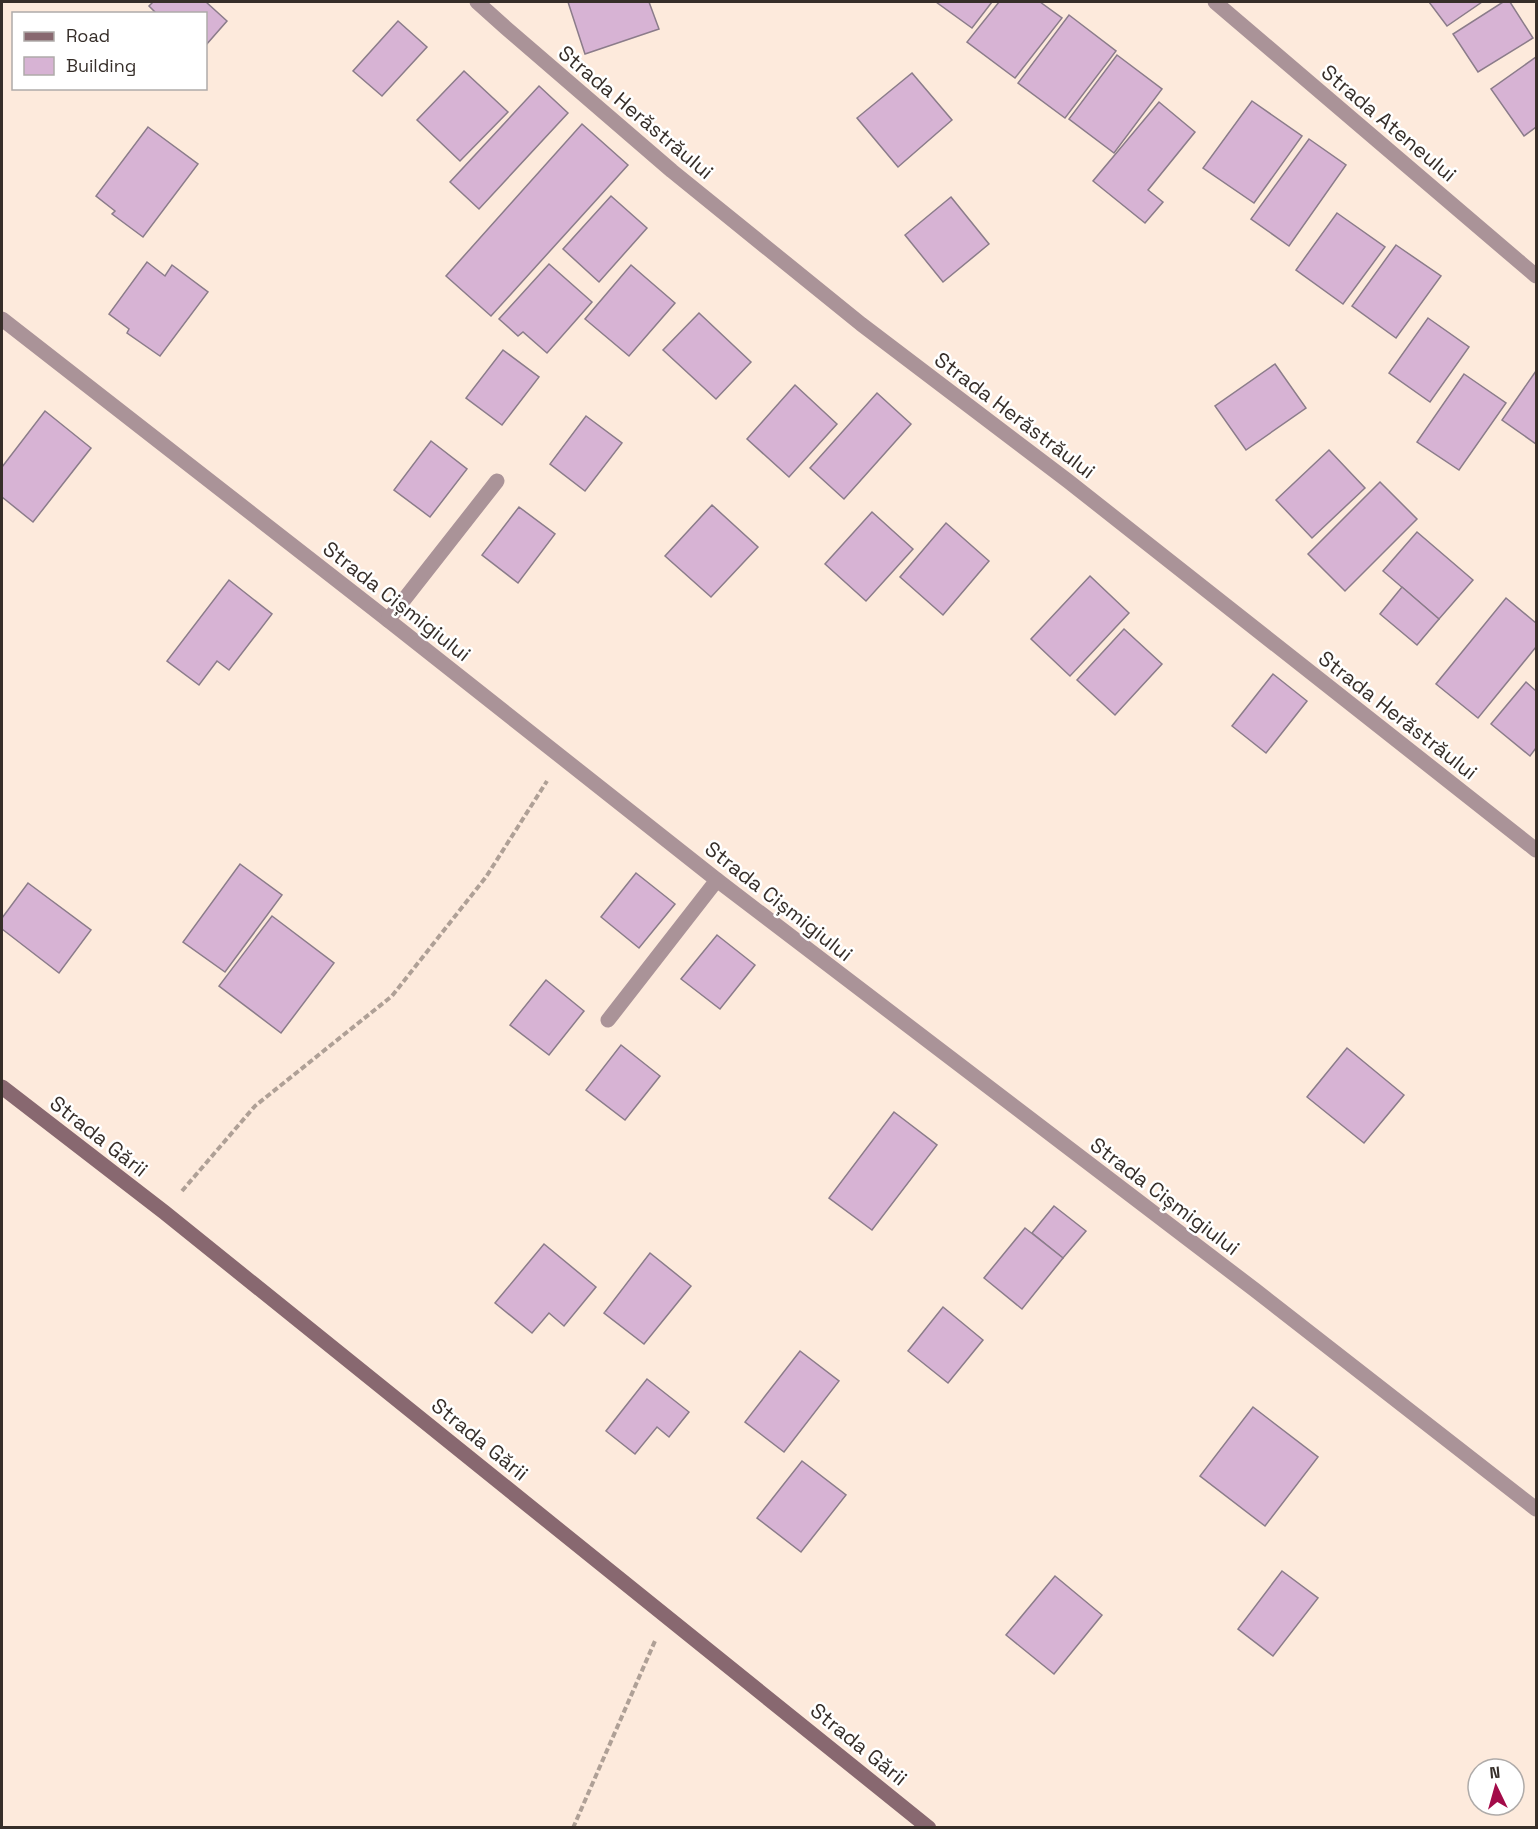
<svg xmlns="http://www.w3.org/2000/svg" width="1538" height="1829" font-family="'Space Grotesk',sans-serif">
	<rect width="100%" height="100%" fill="#fdeadc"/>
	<g fill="#d7b3d4" stroke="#8b7c8a" stroke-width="1.5">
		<polygon points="153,2 206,2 227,21 206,45 206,14 157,14 149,6"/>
		<polygon points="568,2 649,2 659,29 585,54"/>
		<polygon points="936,2 992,2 972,28"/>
		<polygon points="999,2 1040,2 1062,18 1015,78 967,42"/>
		<polygon points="1429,2 1482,2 1447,26"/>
		<polygon points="1503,2 1510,2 1533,38 1478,72 1453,34"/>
		<polygon points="1069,15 1116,51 1065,118 1018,83"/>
		<polygon points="398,21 427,47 382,96 353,71"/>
		<polygon points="1117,55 1162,89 1114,153 1069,119"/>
		<polygon points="1536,57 1536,127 1524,136 1491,89"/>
		<polygon points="464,71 508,112 460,161 417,120"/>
		<polygon points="912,73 952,120 898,167 857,118"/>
		<polygon points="539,86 568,113 479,209 450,182"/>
		<polygon points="1252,101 1302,136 1254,203 1203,168"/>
		<polygon points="1159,102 1195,132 1148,190 1163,202 1145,223 1093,181"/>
		<polygon points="582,124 628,165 491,316 446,276"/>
		<polygon points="148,127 198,164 143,237 112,214 115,211 96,196"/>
		<polygon points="1309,139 1346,165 1289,246 1251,219"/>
		<polygon points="611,196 647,228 599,282 563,249"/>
		<polygon points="951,197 989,244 943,282 905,235"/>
		<polygon points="1337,213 1385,247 1343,304 1296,270"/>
		<polygon points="1396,245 1441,276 1396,338 1352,306"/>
		<polygon points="147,262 165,276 172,265 208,292 160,356 127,333 129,329 109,314"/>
		<polygon points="549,264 592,302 547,353 523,332 518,336 499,319"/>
		<polygon points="631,265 675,303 629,356 585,319"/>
		<polygon points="699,313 751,362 716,399 663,350"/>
		<polygon points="1428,318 1469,347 1430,402 1389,373"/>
		<polygon points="503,350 539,377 502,425 466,398"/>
		<polygon points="1275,364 1306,408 1246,450 1215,406"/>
		<polygon points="1536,371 1536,444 1502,420"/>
		<polygon points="1464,374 1506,403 1459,470 1417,442"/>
		<polygon points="795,385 837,424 789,477 747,439"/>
		<polygon points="877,393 911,424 844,499 810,468"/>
		<polygon points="45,411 91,448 33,522 2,497 2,467"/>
		<polygon points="586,416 622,443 585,491 550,464"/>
		<polygon points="431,441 467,469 430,517 394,490"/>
		<polygon points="1329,450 1365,488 1312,538 1276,500"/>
		<polygon points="1380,482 1417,519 1345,591 1308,554"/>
		<polygon points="712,505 758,547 711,597 665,556"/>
		<polygon points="519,507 555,534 518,583 482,555"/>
		<polygon points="872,512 913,549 866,601 825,564"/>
		<polygon points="946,523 989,561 943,615 900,577"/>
		<polygon points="1417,532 1473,580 1439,619 1383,571"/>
		<polygon points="1090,576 1129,613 1070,676 1031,639"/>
		<polygon points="229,580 272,614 229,670 217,661 199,685 167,661"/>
		<polygon points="1402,587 1439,619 1417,645 1380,614"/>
		<polygon points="1506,598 1536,623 1536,647 1478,718 1436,684"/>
		<polygon points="1124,629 1162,664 1115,715 1077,680"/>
		<polygon points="1273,674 1307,701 1266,753 1232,726"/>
		<polygon points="1526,682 1536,691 1536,748 1530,756 1491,724"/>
		<polygon points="240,864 282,895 225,972 183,942"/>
		<polygon points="636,873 675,904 639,948 601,917"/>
		<polygon points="28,883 91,930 59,973 2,929 2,918"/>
		<polygon points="272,916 334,963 281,1033 219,986"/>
		<polygon points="717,935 755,965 720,1009 681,979"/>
		<polygon points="546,980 584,1011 549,1055 510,1025"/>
		<polygon points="621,1045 660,1076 625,1120 586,1090"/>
		<polygon points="1347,1048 1404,1095 1364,1143 1307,1097"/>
		<polygon points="894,1112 937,1145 872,1230 829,1198"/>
		<polygon points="1054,1206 1086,1231 1063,1258 1032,1233"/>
		<polygon points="1025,1228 1063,1258 1022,1309 984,1278"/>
		<polygon points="544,1244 596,1287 564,1326 549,1313 532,1333 495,1303"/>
		<polygon points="650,1253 691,1286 644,1344 604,1313"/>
		<polygon points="943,1307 983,1340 948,1383 908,1351"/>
		<polygon points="800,1351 839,1381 784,1452 745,1422"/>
		<polygon points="647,1379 689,1412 669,1437 657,1427 635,1454 606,1431"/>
		<polygon points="1253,1407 1318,1457 1265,1526 1200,1476"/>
		<polygon points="802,1461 846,1495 801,1552 757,1518"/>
		<polygon points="1282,1571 1318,1598 1273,1656 1238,1629"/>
		<polygon points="1055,1576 1102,1615 1054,1674 1006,1635"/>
	</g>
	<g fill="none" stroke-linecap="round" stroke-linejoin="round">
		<g stroke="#afa096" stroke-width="4" stroke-dasharray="6 3" stroke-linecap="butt">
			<polyline points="182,1191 255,1106 392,996 486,877 547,781"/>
			<polyline points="573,1828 655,1641"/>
		</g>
		<g stroke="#aa9398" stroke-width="15">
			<polyline points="477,2 506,28 672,171 861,324 1068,481 1536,850"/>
			<polyline points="1215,2 1536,276"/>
			<polyline points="2,319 388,620 717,880 1255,1290 1536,1509"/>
			<polyline points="388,620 497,481"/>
			<polyline points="608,1020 717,880"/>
		</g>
		<polyline stroke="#886870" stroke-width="15" points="2,1087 164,1212 929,1828"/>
	</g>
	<g text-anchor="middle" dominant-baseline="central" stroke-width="5" stroke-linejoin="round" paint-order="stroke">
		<g font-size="21" fill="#362e29" stroke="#fff">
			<text transform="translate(636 112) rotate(40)">Strada Herăstrăului</text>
			<text transform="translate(1389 123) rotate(40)">Strada Ateneului</text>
			<text transform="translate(1015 415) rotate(37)">Strada Herăstrăului</text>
			<text transform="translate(397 601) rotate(38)">Strada Cișmigiului</text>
			<text transform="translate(1398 715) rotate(38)">Strada Herăstrăului</text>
			<text transform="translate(779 901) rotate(38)">Strada Cișmigiului</text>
			<text transform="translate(99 1136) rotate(38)">Strada Gării</text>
			<text transform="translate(1165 1196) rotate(37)">Strada Cișmigiului</text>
			<text transform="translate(480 1439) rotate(39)">Strada Gării</text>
			<text transform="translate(859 1744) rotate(39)">Strada Gării</text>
		</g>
	</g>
	<rect width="1538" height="1829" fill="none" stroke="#362e29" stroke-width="6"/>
	<rect x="12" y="12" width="195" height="78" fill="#ffffff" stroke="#afaba9" stroke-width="1.5"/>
	<rect x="24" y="32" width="30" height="9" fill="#886870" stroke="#afaba9" stroke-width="1.5"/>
	<text x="66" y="42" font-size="18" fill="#362e29">Road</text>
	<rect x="24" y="57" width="30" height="18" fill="#d7b3d4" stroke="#afaba9" stroke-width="1.5"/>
	<text x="66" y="72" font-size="18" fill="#362e29">Building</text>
	<g transform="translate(1496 1787) rotate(355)"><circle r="28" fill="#ffffff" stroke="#afaba9" stroke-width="1.5"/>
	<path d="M0-4.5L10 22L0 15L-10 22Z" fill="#a30b49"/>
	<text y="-9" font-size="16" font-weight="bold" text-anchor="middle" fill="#362e29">N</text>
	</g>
</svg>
